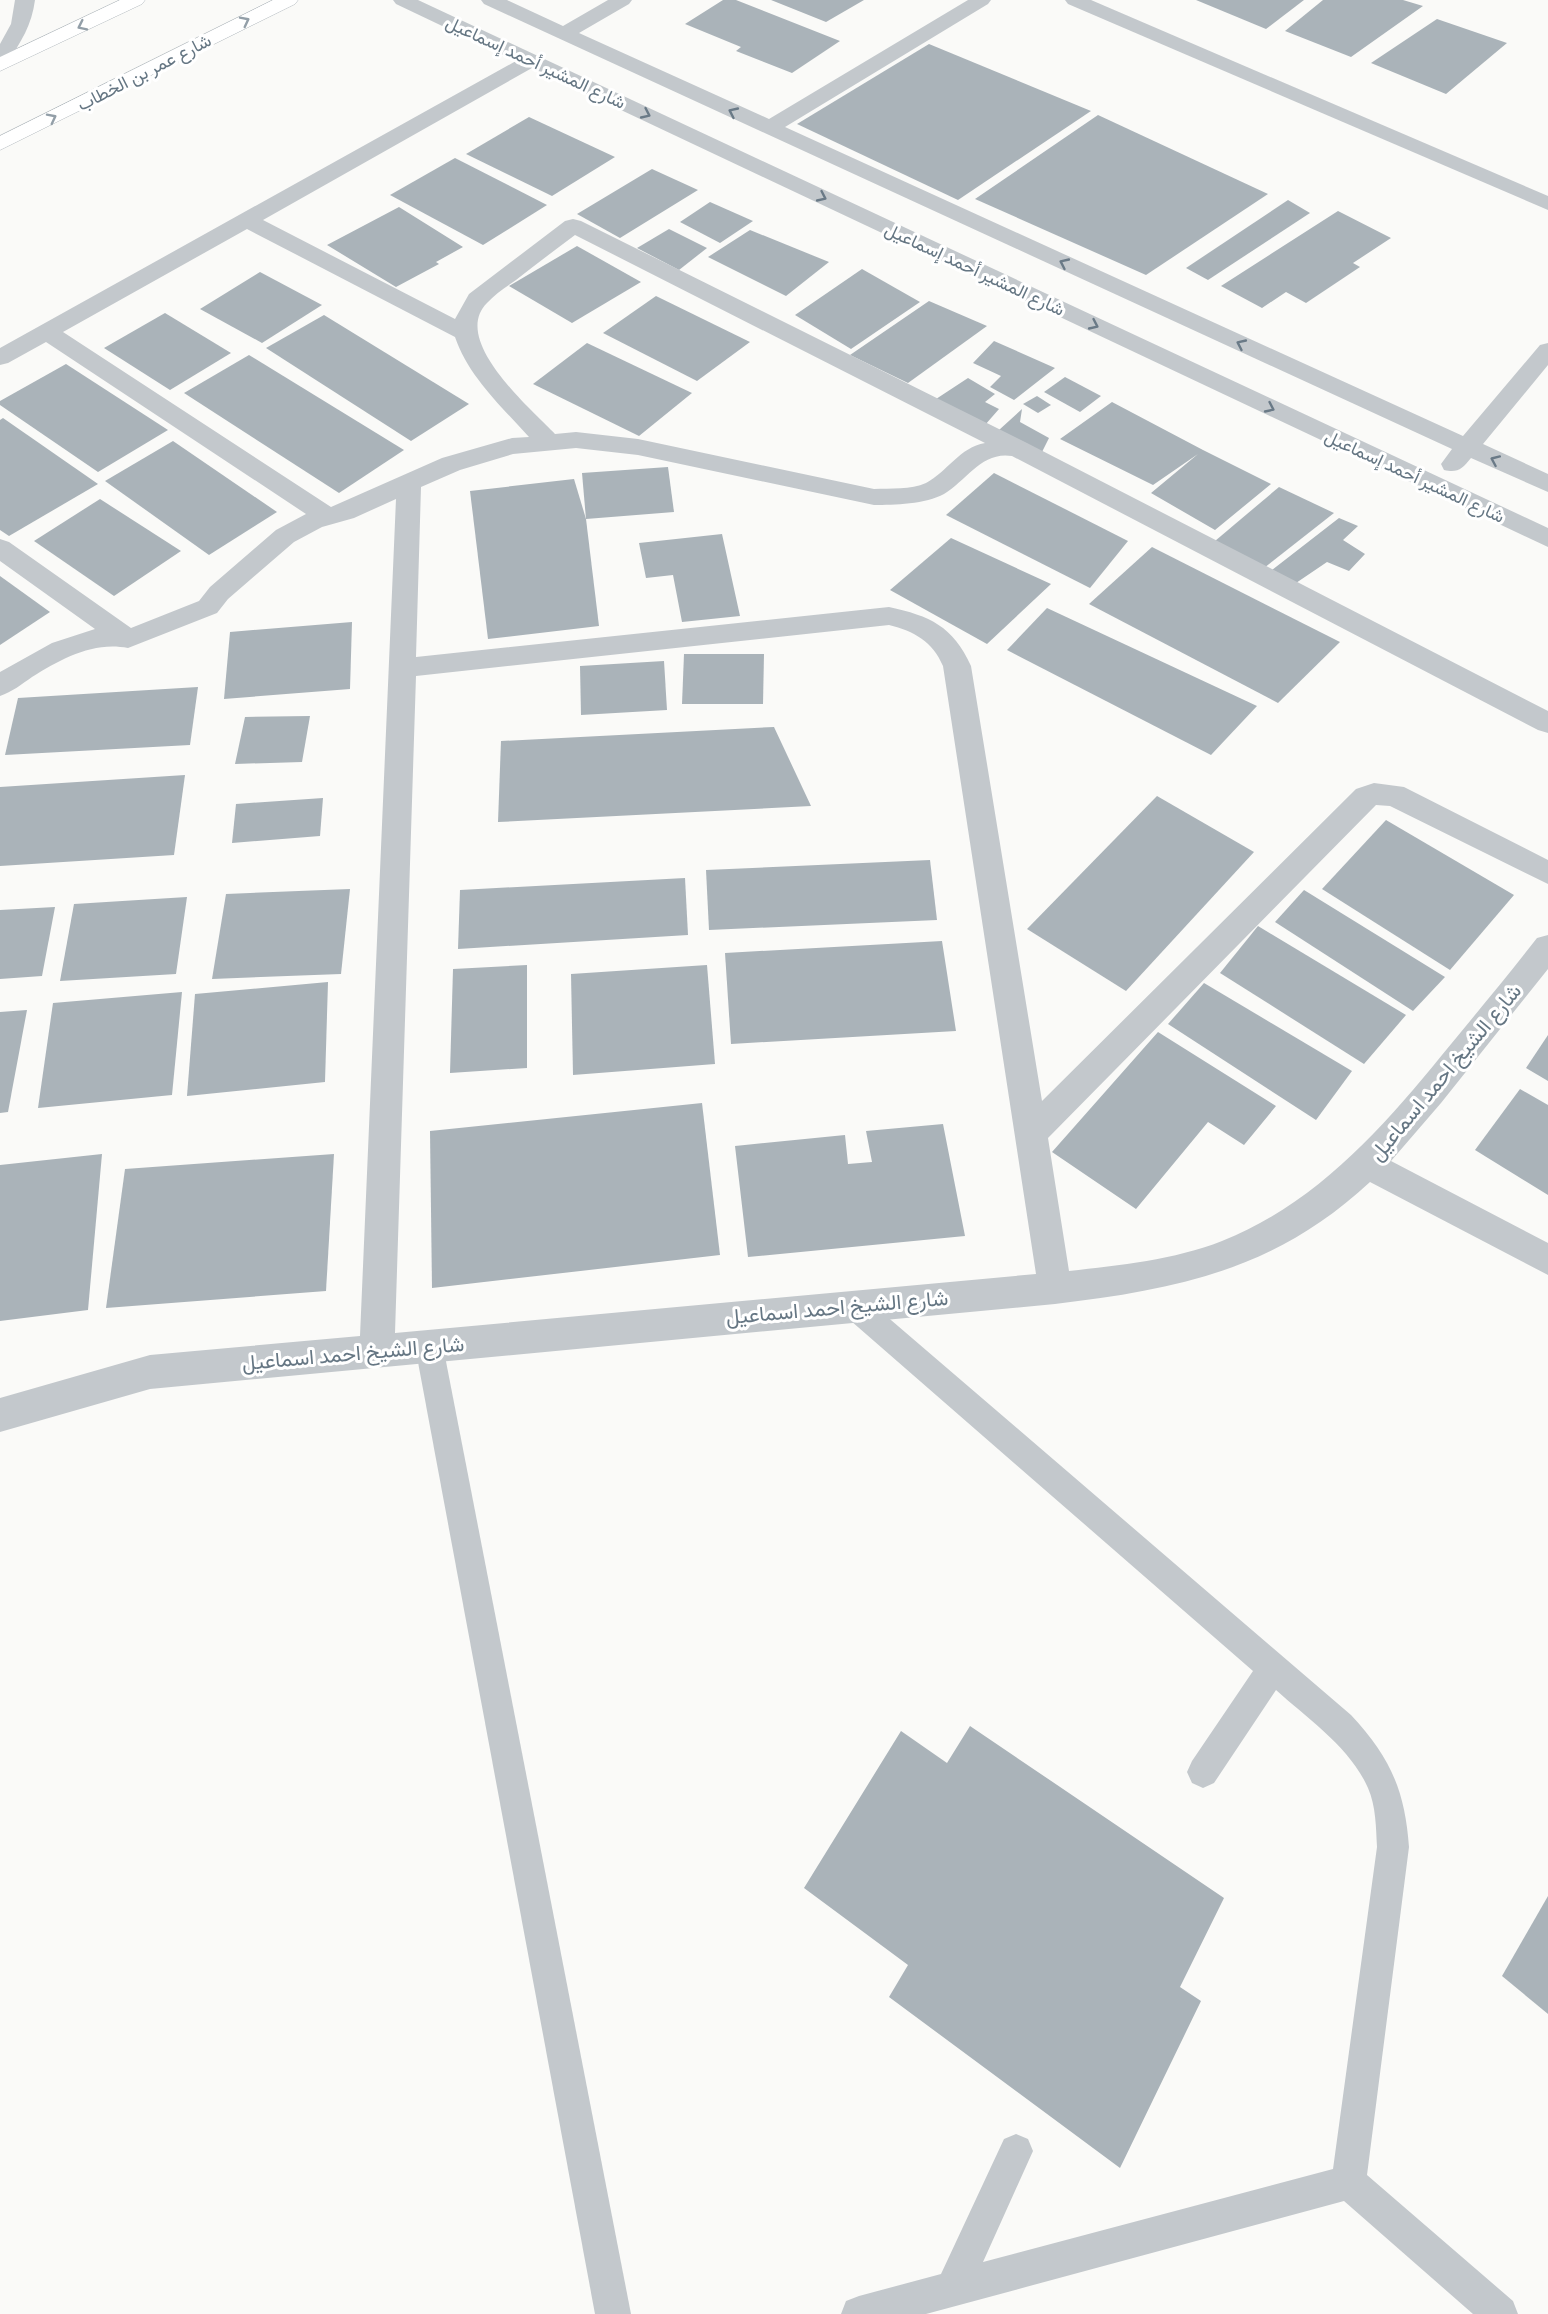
<svg xmlns="http://www.w3.org/2000/svg" width="1548" height="2314" font-family="'Archivo Narrow',Vazirmatn,sans-serif">
	<rect width="100%" height="100%" fill="#fafaf8"/>
	<g fill="#aab3b9">
		<polygon points="723,0 736,0 840,41 792,73 736,51 741,47 685,24"/>
		<polygon points="771,0 864,0 826,22"/>
		<polygon points="1196,0 1304,0 1266,29"/>
		<polygon points="1323,0 1403,0 1423,6 1351,57 1285,31"/>
		<polygon points="1437,19 1507,43 1446,94 1371,63"/>
		<polygon points="929,44 1091,111 958,200 797,124"/>
		<polygon points="1098,115 1268,194 1146,275 975,199"/>
		<polygon points="529,117 615,157 552,196 466,154"/>
		<polygon points="455,158 547,205 483,245 390,195"/>
		<polygon points="652,169 698,190 620,238 577,214"/>
		<polygon points="1288,200 1310,213 1208,280 1186,268"/>
		<polygon points="710,202 753,221 720,243 680,222"/>
		<polygon points="399,207 463,247 436,262 439,264 396,287 327,245"/>
		<polygon points="1338,211 1391,238 1353,263 1360,267 1306,303 1286,292 1262,308 1221,286"/>
		<polygon points="669,229 707,248 679,270 637,248"/>
		<polygon points="750,230 829,262 786,296 708,257"/>
		<polygon points="577,246 641,282 572,323 509,286"/>
		<polygon points="862,269 920,302 851,349 795,315"/>
		<polygon points="260,272 322,305 262,343 200,309"/>
		<polygon points="656,296 750,342 697,381 603,333"/>
		<polygon points="929,301 987,326 908,383 850,355"/>
		<polygon points="165,313 231,353 170,390 104,348"/>
		<polygon points="324,315 469,404 411,441 266,348"/>
		<polygon points="994,341 1055,368 1014,400 990,387 1001,376 973,363"/>
		<polygon points="587,343 692,393 639,436 533,384"/>
		<polygon points="249,355 404,450 339,493 184,393"/>
		<polygon points="66,364 168,430 98,472 0,405 0,401"/>
		<polygon points="1065,377 1101,396 1080,412 1044,392"/>
		<polygon points="968,378 995,394 985,402 999,409 985,425 933,401"/>
		<polygon points="1037,396 1051,405 1038,413 1023,404"/>
		<polygon points="1112,402 1203,450 1271,484 1215,530 1151,493 1198,454 1153,485 1060,439"/>
		<polygon points="1022,409 1020,422 1049,438 1041,454 999,430"/>
		<polygon points="3,418 98,484 9,536 0,530 0,420"/>
		<polygon points="173,441 277,512 209,555 105,481"/>
		<polygon points="668,467 674,512 586,519 582,473"/>
		<polygon points="994,473 1128,541 1090,588 946,515"/>
		<polygon points="574,479 586,519 599,626 488,639 470,491"/>
		<polygon points="1279,487 1334,513 1264,568 1215,541"/>
		<polygon points="100,499 181,551 114,596 34,541"/>
		<polygon points="1339,518 1358,526 1343,540 1365,554 1349,571 1327,562 1296,583 1272,570"/>
		<polygon points="722,534 740,616 682,622 673,575 646,578 639,543"/>
		<polygon points="951,538 1051,584 987,644 890,590"/>
		<polygon points="1152,547 1340,642 1278,703 1089,604"/>
		<polygon points="0,576 50,612 0,645"/>
		<polygon points="1047,608 1257,706 1211,755 1007,650"/>
		<polygon points="352,622 350,689 224,699 230,632"/>
		<polygon points="684,654 764,654 763,704 682,704"/>
		<polygon points="664,661 667,710 581,715 580,666"/>
		<polygon points="198,687 190,745 5,755 18,698"/>
		<polygon points="310,716 302,762 235,764 245,717"/>
		<polygon points="774,727 811,806 498,822 501,741"/>
		<polygon points="185,775 174,855 0,866 0,787"/>
		<polygon points="1157,796 1254,852 1126,991 1027,929"/>
		<polygon points="323,798 320,836 232,843 236,804"/>
		<polygon points="1386,820 1514,895 1450,970 1322,889"/>
		<polygon points="930,860 937,920 709,930 706,870"/>
		<polygon points="685,878 688,935 458,949 460,890"/>
		<polygon points="350,889 341,974 212,979 226,894"/>
		<polygon points="1304,890 1445,977 1413,1011 1275,922"/>
		<polygon points="187,897 176,974 60,981 74,904"/>
		<polygon points="55,907 42,976 0,979 0,910"/>
		<polygon points="1258,926 1406,1015 1364,1064 1220,973"/>
		<polygon points="942,941 956,1031 731,1044 725,953"/>
		<polygon points="527,965 527,1068 450,1073 453,969"/>
		<polygon points="707,965 715,1064 573,1075 571,974"/>
		<polygon points="328,982 325,1082 187,1096 195,994"/>
		<polygon points="1204,983 1352,1071 1316,1120 1168,1024"/>
		<polygon points="182,992 172,1095 38,1108 53,1003"/>
		<polygon points="27,1010 8,1112 0,1113 0,1012"/>
		<polygon points="1158,1032 1276,1106 1244,1145 1208,1122 1136,1209 1052,1152"/>
		<polygon points="1548,1035 1548,1081 1526,1068"/>
		<polygon points="1520,1089 1548,1105 1548,1195 1475,1150"/>
		<polygon points="702,1103 720,1255 432,1288 430,1131"/>
		<polygon points="943,1124 965,1236 748,1257 735,1146 845,1135 848,1164 872,1162 866,1131"/>
		<polygon points="102,1154 88,1310 0,1321 0,1165"/>
		<polygon points="334,1154 326,1291 106,1308 125,1169"/>
		<polygon points="970,1726 1224,1898 1180,1987 1201,2001 1120,2168 889,1997 908,1965 804,1888 901,1731 947,1763"/>
		<polygon points="1548,1896 1548,2014 1502,1976"/>
	</g>
	<g fill="none" stroke-linecap="round" stroke-linejoin="round">
		<g stroke="#b3babf" stroke-width="1">
			<g id="secondary">
				<polygon points="120,0 145,0 142,4 0,71 0,57"/>
				<polygon points="273,0 298,0 295,4 0,150 0,136"/>
			</g>
		</g>
		<g fill="#c3c8cc" fill-rule="evenodd">
			<path d="M853,1293L863,1296L1351,1715C1390,1757 1405,1790 1409,1847L1367,2175L1513,2301L1518,2314H1473L1344,2201L926,2314H841L846,2301L859,2296L941,2274L1004,2139L1016,2134L1028,2139L1033,2151L983,2262L1333,2169L1377,1847C1376,1828 1376,1806 1368,1788C1350,1747 1308,1719 1276,1690L1214,1783L1203,1788L1192,1783L1187,1772L1192,1761L1253,1671L843,1314L840,1305L843,1296Z"/>
			<polygon points="429,1333 439,1337 443,1346 631,2314 595,2314 415,1346 419,1337"/>
		</g>
		<g fill="#c3c8cc" fill-rule="evenodd">
			<path d="M15,0H35C32,24 21,43 7,62L0,64V44L11,24Z"/>
			<path d="M393,0H418L1548,528V547L532,68L263,220L455,319L469,294L565,221L573,219L581,221L1027,443L1548,711V733L1538,730L1012,456C982,451 967,480 944,494C926,504 894,505 874,505L638,455L576,448L513,454L460,470L421,487L416,657L889,607C930,616 953,626 971,666L1042,1101L1356,789L1374,783L1404,787L1548,860V884L1390,806L1376,805L1048,1138L1069,1271C1120,1265 1174,1260 1222,1241C1315,1204 1380,1131 1442,1055C1474,1016 1506,978 1537,938L1548,935V969L1441,1103L1391,1161L1548,1243V1275L1370,1182C1275,1270 1179,1289 1055,1304L150,1389L0,1432V1398L150,1355L360,1336L396,499L354,518L322,527L294,542L228,599L217,613L128,648C93,641 61,659 32,677C22,684 12,692 0,696V672L52,643L95,629L0,561V539L9,542L131,628L199,601L210,587L276,530L306,514L46,342L8,363L0,365V348L516,61L396,4ZM247,229L455,337C468,376 502,407 529,437L512,438L442,458L331,507L63,332ZM575,235L985,443C960,447 947,472 926,483C911,490 890,488 874,489L638,439L576,432L555,434C531,409 450,340 487,303C495,294 506,287 516,280C535,265 555,250 575,235ZM889,625C914,631 933,642 943,666L1036,1274L395,1333L416,676Z"/>
			<path d="M481,0H507L563,26L608,0H632L629,4L579,33L769,119L968,0H991L988,4L785,127L1463,436L1540,345L1548,343V365L1483,444L1548,474V492L1471,458C1462,469 1458,473 1444,470L1441,464L1452,449L484,4Z"/>
			<polygon points="1065,0 1091,0 1548,196 1548,210 1068,4"/>
		</g>
		<use href="#secondary" fill="#fff" fill-rule="evenodd"/>
	</g>
	<defs><path id="oneway-chevron" d="M-2-3.5L2.5 0L-2 3.5" fill="none" stroke-width="1.6" stroke-linecap="round" stroke-linejoin="round" transform="scale(1.5)"/></defs>
	<g stroke="#939fa8">
		<use href="#oneway-chevron" transform="translate(245 21) rotate(-27)"/>
		<use href="#oneway-chevron" transform="translate(82 26) rotate(154)"/>
		<use href="#oneway-chevron" transform="translate(52 118) rotate(-27)"/>
	</g>
	<g stroke="#6a7a87">
		<use href="#oneway-chevron" transform="translate(733 112) rotate(-155)"/>
		<use href="#oneway-chevron" transform="translate(646 114) rotate(25)"/>
		<use href="#oneway-chevron" transform="translate(822 197) rotate(25)"/>
		<use href="#oneway-chevron" transform="translate(1064 263) rotate(-155)"/>
		<use href="#oneway-chevron" transform="translate(1094 325) rotate(25)"/>
		<use href="#oneway-chevron" transform="translate(1241 344) rotate(-155)"/>
		<use href="#oneway-chevron" transform="translate(1270 408) rotate(25)"/>
		<use href="#oneway-chevron" transform="translate(1495 460) rotate(-156)"/>
	</g>
	<g text-anchor="middle" dominant-baseline="central" stroke-width="6" stroke-linejoin="round" paint-order="stroke">
		<g font-size="18" fill="#657683" stroke="#fff">
			<text transform="translate(536 62) rotate(25)">شارع المشير أحمد إسماعيل</text>
			<text transform="translate(144 72) rotate(-27)">شارع عمر بن الخطاب</text>
			<text transform="translate(975 269) rotate(25)">شارع المشير أحمد إسماعيل</text>
			<text transform="translate(1415 476) rotate(25)">شارع المشير أحمد إسماعيل</text>
		</g>
		<g font-size="21" fill="#657683" stroke="#fff">
			<text transform="translate(1445 1072) rotate(-50)">شارع الشيخ احمد اسماعيل</text>
			<text transform="translate(837 1307) rotate(-5)">شارع الشيخ احمد اسماعيل</text>
			<text transform="translate(353 1353) rotate(-5)">شارع الشيخ احمد اسماعيل</text>
		</g>
	</g>
</svg>
